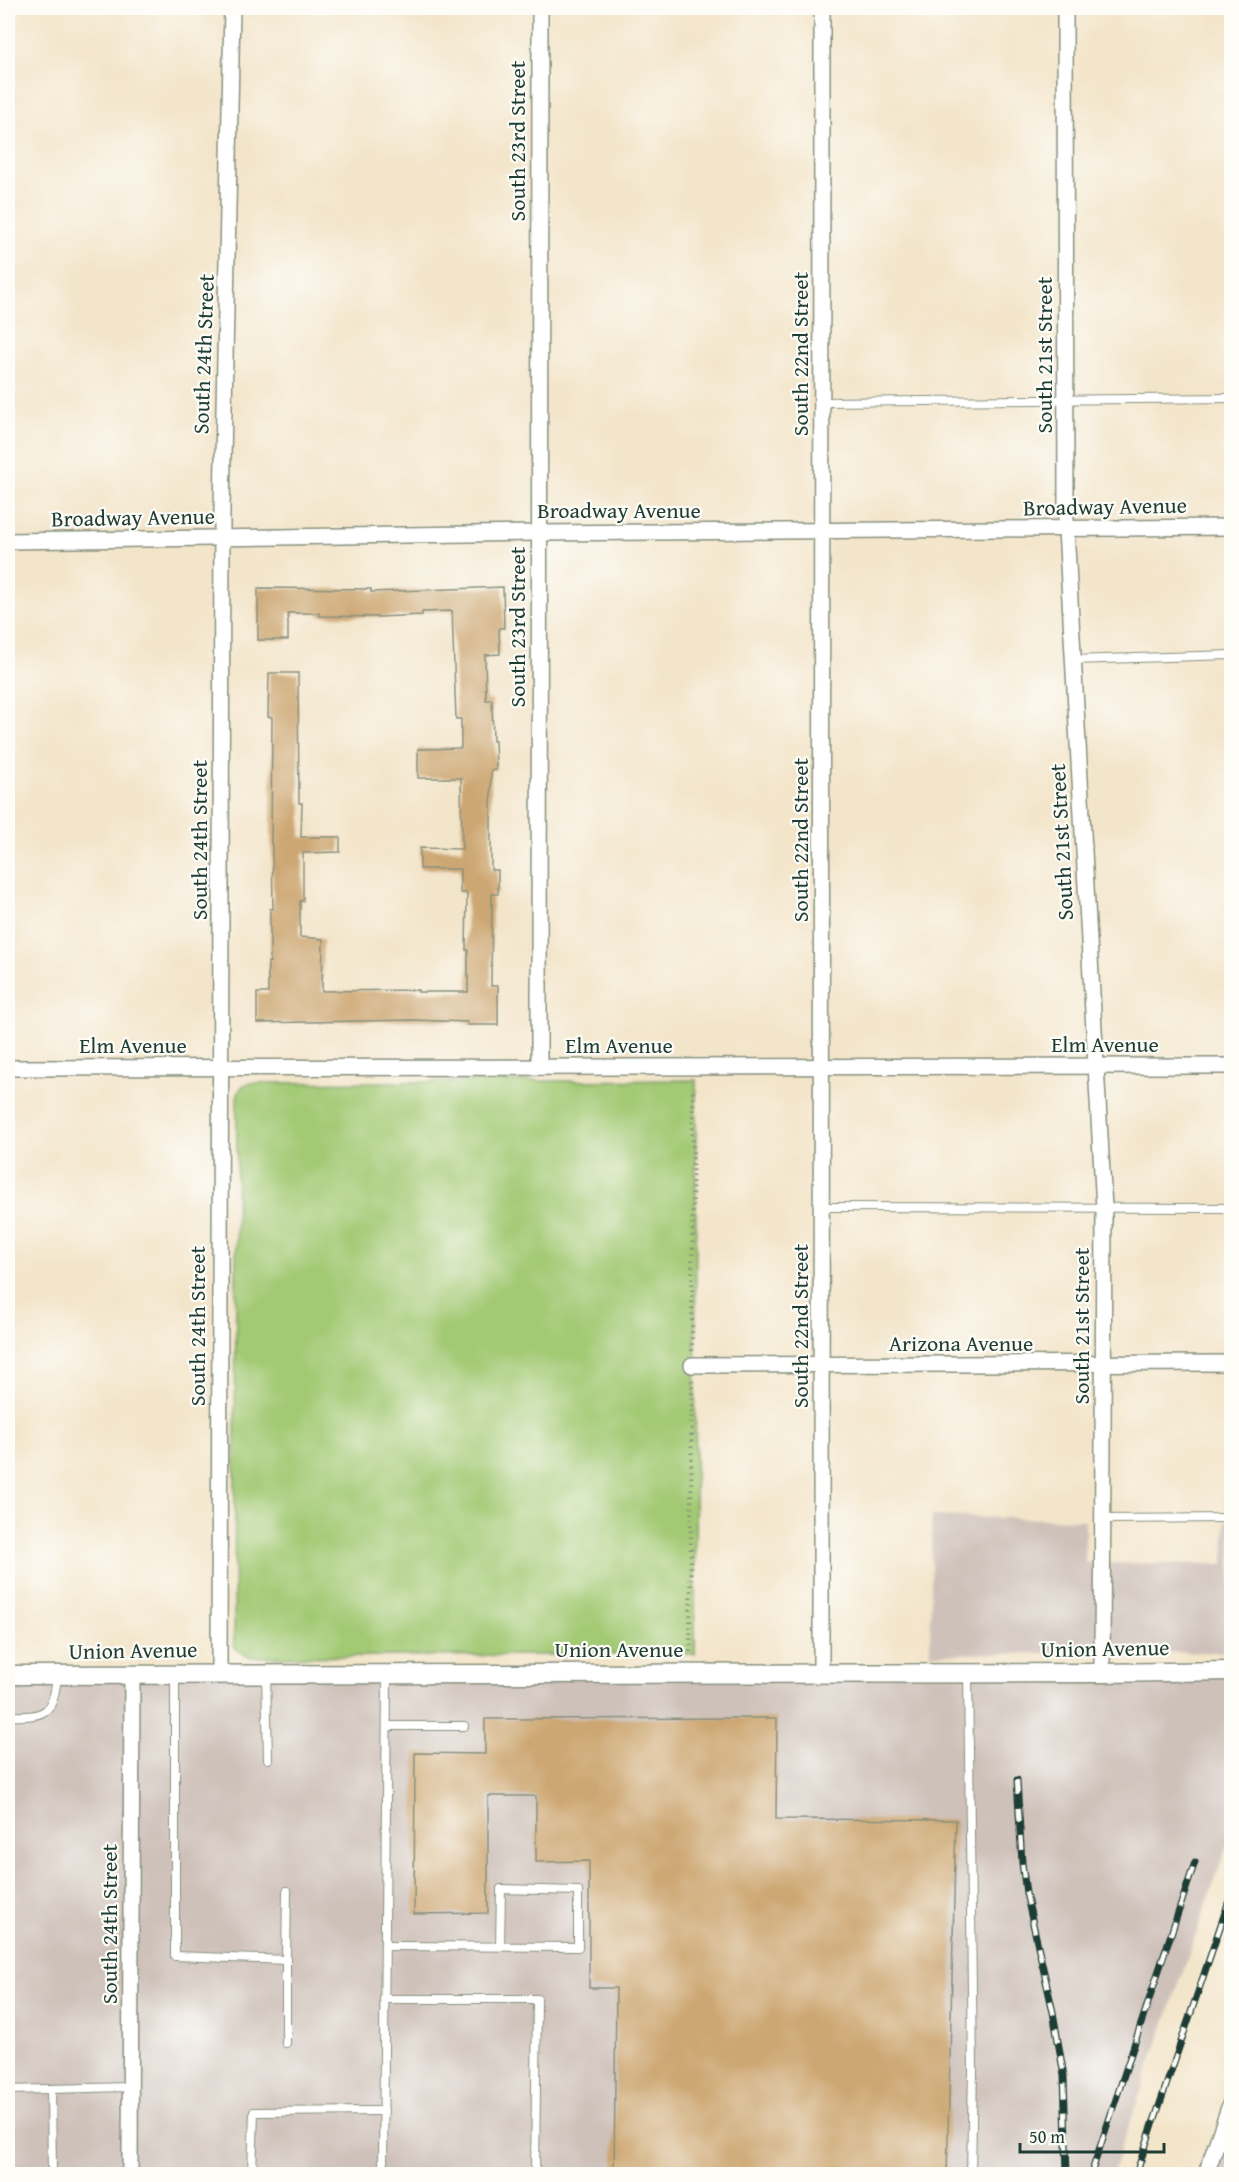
<svg xmlns="http://www.w3.org/2000/svg" width="1239" height="2182" font-family="'Gentium Book Plus',serif">
	<rect width="100%" height="100%" fill="#fdfcf7"/>
	<filter id="ink" filterUnits="userSpaceOnUse"><feTurbulence type="fractalNoise" baseFrequency=".0167" numOctaves="2"/><feDisplacementMap in="SourceGraphic" scale="12" xChannelSelector="R" yChannelSelector="G"/><feConvolveMatrix kernelMatrix="1 2 1 2 8 2 1 2 1" color-interpolation-filters="sRGB"/></filter>
	<filter id="wash" filterUnits="userSpaceOnUse"><feTurbulence type="fractalNoise" baseFrequency=".008" numOctaves="4" result="noise"/><feDisplacementMap in="SourceGraphic" scale="24" xChannelSelector="R" yChannelSelector="G"/><feGaussianBlur stdDeviation="1.35" result="paint"/><feColorMatrix in="noise" values="0 0 0 0 0 0 0 0 0 0 0 0 0 0 0 0 0 1.4 0 .05"/><feComposite in="paint" operator="in"/></filter>
	<g filter="url(#wash)">
		<rect width="100%" height="100%" fill="#f3e5ca"/>
		<g fill="#cec1ba">
			<polygon points="932,1516 1085,1520 1085,1563 1224,1564 1225,1522 1231,1521 1231,1652 930,1654"/>
			<polygon points="1231,1671 1231,1834 1112,2174 8,2174 8,1675"/>
			<polygon points="1231,2099 1231,2174 1206,2174"/>
		</g>
		<path fill="#a2c973" stroke="#608354" stroke-width="1.5" d="M696,1080L695,1654L249,1657L237,1650L234,1645L237,1097C240,1088 242,1084 251,1083Z"/>
		<g id="blocks">
			<g fill="#cda773">
				<polygon points="503,587 504,628 499,628 500,654 485,655 486,700 492,700 493,741 495,741 496,770 491,770 491,870 498,870 498,894 492,894 491,986 498,986 498,1025 467,1025 467,1022 413,1020 257,1023 257,993 268,993 268,962 270,962 270,909 273,909 272,844 271,844 272,717 268,717 269,673 298,673 299,803 302,803 301,837 340,837 340,852 303,853 303,901 300,901 300,937 323,939 322,991 418,990 418,992 468,992 468,950 466,950 467,893 460,893 460,869 420,869 420,848 462,849 461,778 418,778 418,749 461,748 461,719 456,719 452,611 422,612 422,615 378,617 319,616 319,613 288,613 288,640 258,640 258,588 371,589 371,592"/>
				<polygon points="777,1718 776,1819 956,1820 947,2175 614,2175 616,1988 589,1988 589,1861 536,1862 536,1796 488,1796 488,1913 414,1914 415,1753 485,1754 485,1719"/>
			</g>
		</g>
	</g>
	<g filter="url(#ink)">
		<use href="#blocks" fill-opacity="0" stroke="#89917f" stroke-width="1.5"/>
		<g fill="none" stroke-linecap="round" stroke-linejoin="round">
			<g stroke="#89917f" stroke-width="10">
				<g id="service">
					<polyline points="823,402 1232,398"/>
					<polyline points="1072,660 1232,655"/>
					<polyline points="823,1207 1232,1208"/>
					<polyline points="1103,1519 1232,1518"/>
					<polyline points="968,1673 973,2070 971,2174"/>
					<polyline points="175,1675 175,1956 286,1960 287,1891"/>
					<polyline points="266,1675 268,1759"/>
					<path d="M8,1716C44,1717 54,1715 57,1675"/>
					<polyline points="387,1726 464,1726"/>
					<polyline points="385,1946 578,1947 578,1891 501,1889 500,1946"/>
					<polyline points="384,1999 537,1999 535,2174"/>
					<polyline points="286,2043 286,1960"/>
					<polyline points="51,2089 52,2174"/>
					<polyline points="8,2090 130,2087"/>
					<polyline points="252,2174 254,2112 384,2111"/>
					<polyline points="383,2174 387,1675"/>
				</g>
			</g>
			<g stroke="#89917f" stroke-width="18">
				<g id="minor">
					<polyline points="1065,8 1066,529 1104,1208 1102,1673"/>
					<polyline points="8,541 539,533 1232,527"/>
					<polyline points="539,1067 540,8"/>
					<polyline points="8,1068 1232,1066"/>
					<polyline points="692,1365 1232,1363"/>
					<polyline points="821,1673 822,8"/>
					<polyline points="219,1674 222,509 232,8"/>
					<polyline points="130,2174 132,1674"/>
					<polyline points="1206,2174 1232,2099"/>
				</g>
			</g>
			<g stroke="#89917f" stroke-width="21">
				<polyline id="tertiary" points="8,1675 1102,1673 1232,1671"/>
			</g>
			<g stroke="#89917f" stroke-width="4" stroke-dasharray="1.5 4.5" stroke-linecap="butt">
				<polyline points="692,1351 693,1090"/>
				<polyline points="690,1652 692,1379"/>
			</g>
			<use href="#service" stroke="#fff" stroke-width="8"/>
			<use href="#minor" stroke="#fff" stroke-width="15"/>
			<use href="#tertiary" stroke="#fff" stroke-width="18"/>
			<g stroke="#1f3d34" stroke-width="7">
				<g id="rail">
					<polyline points="1017,1780 1022,1863 1026,1893 1053,2012 1064,2076 1067,2174"/>
					<polyline points="1091,2174 1195,1862"/>
					<polyline points="1136,2174 1232,1892"/>
				</g>
			</g>
			<use href="#rail" stroke="#fdfcf7" stroke-width="4.5" stroke-dasharray="14" stroke-linecap="butt"/>
		</g>
	</g>
	<g text-anchor="middle" dominant-baseline="central" stroke-width="4.5" stroke-linejoin="round" paint-order="stroke">
		<g font-size="22" fill="#1f3d34" stroke="#fdfcf7">
			<text transform="translate(517 141) rotate(-90)">South 23rd Street</text>
			<text transform="translate(203 354) rotate(-88)">South 24th Street</text>
			<text transform="translate(800 354) rotate(-90)">South 22nd Street</text>
			<text transform="translate(1044 355) rotate(-90)">South 21st Street</text>
			<text transform="translate(1105 506) rotate(-1)">Broadway Avenue</text>
			<text x="619" y="510">Broadway Avenue</text>
			<text transform="translate(133 517) rotate(-1)">Broadway Avenue</text>
			<text transform="translate(517 627) rotate(-90)">South 23rd Street</text>
			<text transform="translate(199 840) rotate(-90)">South 24th Street</text>
			<text transform="translate(800 840) rotate(-90)">South 22nd Street</text>
			<text transform="translate(1061 842) rotate(-93)">South 21st Street</text>
			<text x="1105" y="1044">Elm Avenue</text>
			<text x="133" y="1045">Elm Avenue</text>
			<text x="619" y="1045">Elm Avenue</text>
			<text transform="translate(197 1326) rotate(-90)">South 24th Street</text>
			<text transform="translate(800 1326) rotate(-90)">South 22nd Street</text>
			<text transform="translate(1081 1326) rotate(-90)">South 21st Street</text>
			<text x="961" y="1343">Arizona Avenue</text>
			<text transform="translate(1105 1648) rotate(-1)">Union Avenue</text>
			<text x="619" y="1649">Union Avenue</text>
			<text transform="translate(133 1650) rotate(-1)">Union Avenue</text>
			<text transform="translate(109 1924) rotate(-90)">South 24th Street</text>
		</g>
	</g>
	<rect width="1239" height="2182" fill="none" stroke="#fdfcf7" stroke-width="30"/>
	<path d="M1020 2143v9h144v-9" fill="none" stroke="#1f3d34" stroke-width="3"/>
	<text x="1029" y="2143" font-size="18" fill="#1f3d34" stroke="#fdfcf7" stroke-width="4.5" paint-order="stroke">50 m</text>
</svg>
